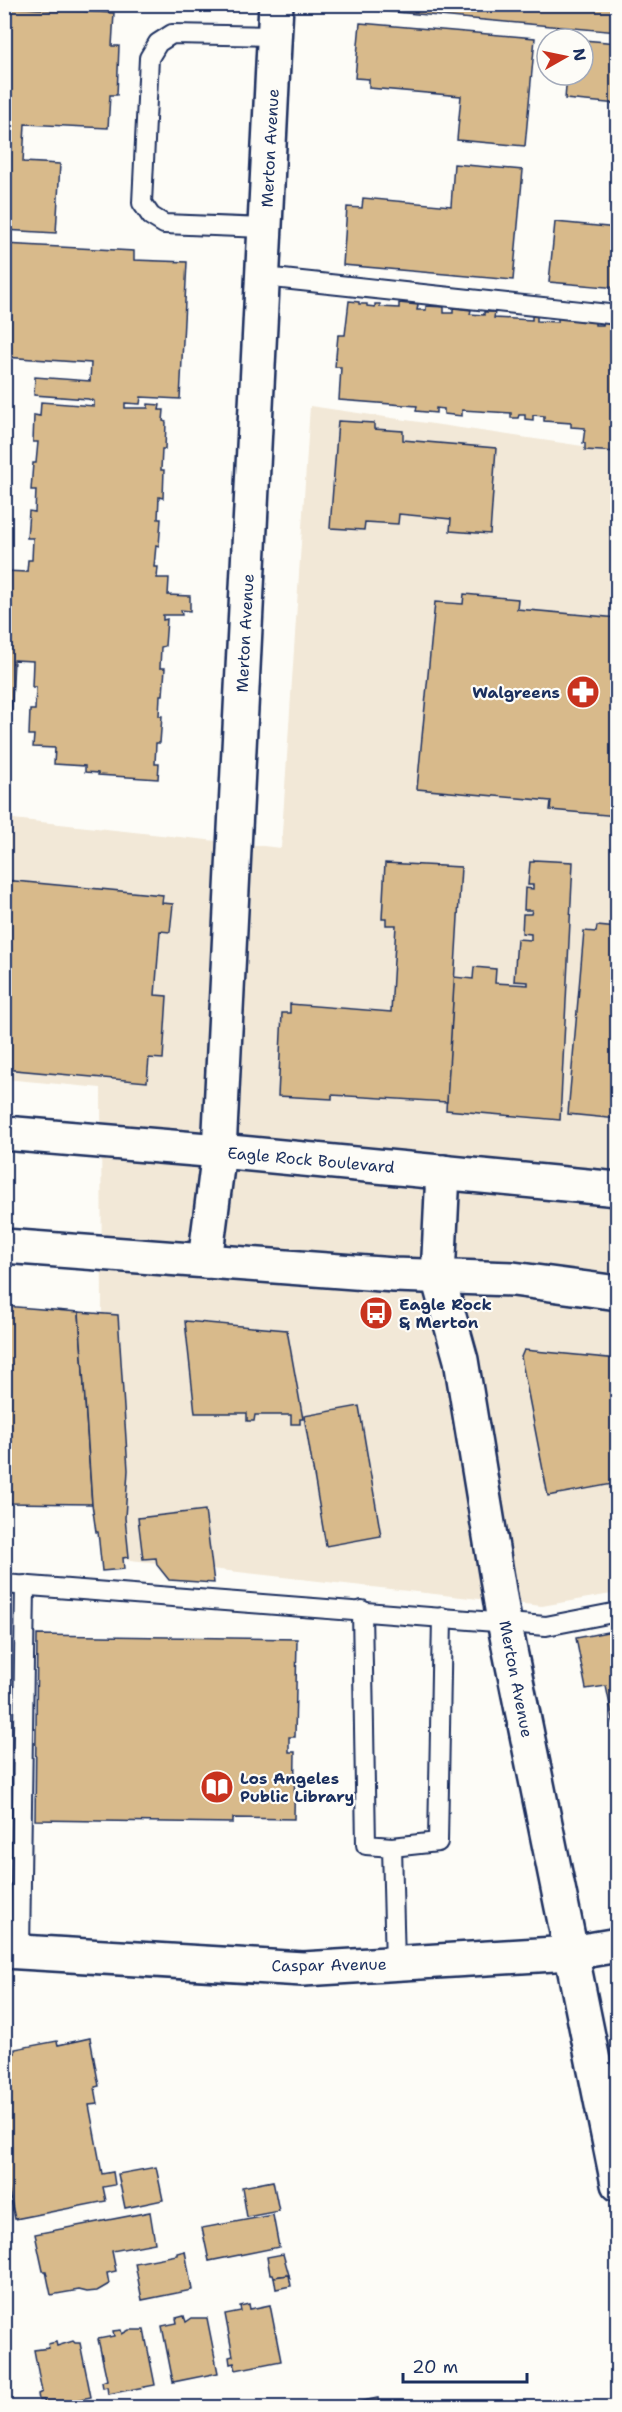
<svg xmlns="http://www.w3.org/2000/svg" width="622" height="2412" font-family="'Shantell Sans',sans-serif">
	<rect width="100%" height="100%" fill="#fdfcf7"/>
	<filter id="ink" filterUnits="userSpaceOnUse"><feTurbulence type="fractalNoise" baseFrequency=".0167" numOctaves="2"/><feDisplacementMap in="SourceGraphic" scale="12" xChannelSelector="R" yChannelSelector="G"/><feConvolveMatrix kernelMatrix="1 2 1 2 8 2 1 2 1" color-interpolation-filters="sRGB"/></filter>
	<g filter="url(#ink)">
		<polygon fill="#f2e8d7" points="310,406 617,451 617,1593 542,1606 103,1557 101,1088 5,1079 4,818 281,848"/>
		<g fill="#d8ba8b" stroke="#1b2f5e" stroke-width="1.5">
			<polygon points="4,4 5,7 114,13 112,46 119,46 117,95 110,95 108,128 25,124 23,162 60,164 56,233 4,230"/>
			<polygon points="351,4 618,4 618,32 351,8"/>
			<polygon points="360,23 535,38 525,146 457,140 461,96 369,88 369,79 355,78"/>
			<polygon points="583,40 618,43 618,104 565,99 567,75 583,75"/>
			<polygon points="454,164 523,170 513,280 343,265 347,207 362,208 363,198 451,206"/>
			<polygon points="555,222 618,228 618,288 549,282"/>
			<polygon points="4,244 134,251 134,260 187,262 180,399 141,397 140,404 125,403 125,408 148,408 148,404 160,405 159,410 164,410 163,421 166,422 165,449 162,449 161,470 164,470 163,498 159,497 158,519 161,519 159,546 156,545 154,567 158,567 157,578 169,578 168,595 190,596 190,611 181,610 182,615 163,615 163,620 167,619 165,646 161,647 160,668 165,668 163,695 160,695 159,716 162,716 160,743 156,743 155,764 159,764 158,779 98,775 98,773 85,772 85,766 54,764 55,748 33,747 34,735 29,735 30,710 35,710 36,687 32,687 33,661 14,660 9,763 4,763 4,571 27,572 28,560 32,560 33,538 27,538 29,511 35,512 36,490 31,490 33,463 36,463 38,442 33,442 34,415 40,416 41,402 94,406 94,401 88,399 34,395 35,377 90,381 91,363 4,357"/>
			<polygon points="349,301 359,302 359,304 367,304 367,306 375,307 375,304 380,304 380,307 399,308 399,303 418,305 417,310 426,310 426,306 444,307 444,313 453,313 453,308 471,310 470,314 484,315 484,312 495,312 494,318 532,320 532,316 537,316 537,321 558,322 558,317 595,320 595,325 603,325 603,322 618,323 618,452 585,450 585,443 583,443 585,428 571,427 571,423 544,421 544,416 533,415 533,420 525,419 525,415 519,415 518,418 511,418 511,413 462,410 462,416 444,414 444,409 436,408 436,413 416,411 417,406 339,400 341,367 335,367 338,335 345,335"/>
			<polygon points="338,421 374,423 374,429 403,431 403,440 496,448 490,534 450,531 451,519 399,514 398,524 365,522 364,530 330,528"/>
			<polygon points="464,594 518,599 517,609 618,618 618,816 550,810 551,801 417,789 435,602 463,604"/>
			<polygon points="534,860 573,862 560,1120 446,1110 454,977 473,979 474,967 496,969 495,983 528,985 528,982 514,981 517,939 531,940 531,934 522,933 523,914 531,914 532,910 524,910 525,888 533,889 533,885 528,885 530,862 534,862"/>
			<polygon points="385,863 461,867 447,1102 332,1095 332,1099 278,1096 282,1013 290,1013 290,1004 391,1012 396,925 386,925 386,919 382,919"/>
			<polygon points="4,880 163,895 162,903 173,904 170,932 160,931 155,995 167,996 163,1059 149,1058 147,1082 4,1069"/>
			<polygon points="597,926 618,928 618,1119 568,1114 584,931 596,932"/>
			<polygon points="4,1306 79,1312 92,1504 4,1503"/>
			<polygon points="79,1312 118,1315 128,1470 125,1518 129,1557 123,1558 124,1569 102,1571 98,1532 96,1532 92,1504"/>
			<polygon points="185,1321 287,1330 303,1419 300,1419 300,1424 291,1424 291,1415 255,1415 254,1421 247,1421 247,1413 195,1413"/>
			<polygon points="524,1350 618,1359 618,1483 548,1496 521,1357"/>
			<polygon points="359,1406 381,1536 326,1546 304,1416"/>
			<polygon points="205,1510 214,1583 169,1580 157,1565 156,1558 143,1559 138,1518"/>
			<rect x="4" y="1618" width="3" height="34"/>
			<polygon points="618,1630 618,1744 606,1686 586,1689 576,1638"/>
			<polygon points="37,1635 297,1639 295,1737 289,1737 289,1752 295,1752 294,1819 233,1818 233,1823 35,1820"/>
			<polygon points="90,2038 99,2086 95,2087 98,2104 89,2105 102,2174 113,2172 115,2185 103,2187 106,2201 15,2219 4,2167 4,2055 15,2053 15,2049 57,2041 58,2045"/>
			<polygon points="156,2167 163,2200 125,2208 118,2174"/>
			<polygon points="273,2181 279,2211 247,2217 242,2187"/>
			<polygon points="150,2212 155,2243 112,2251 116,2271 107,2273 109,2284 97,2291 87,2292 79,2290 51,2295 46,2271 43,2271 35,2234"/>
			<polygon points="273,2215 279,2247 209,2261 202,2228"/>
			<polygon points="185,2251 192,2290 142,2300 135,2263 177,2255 177,2253"/>
			<polygon points="283,2254 289,2275 274,2277 273,2274 270,2274 267,2257"/>
			<polygon points="289,2275 291,2286 276,2289 274,2277"/>
			<polygon points="249,2304 250,2309 270,2305 281,2361 236,2370 234,2363 230,2364 229,2357 233,2356 225,2314 241,2311 240,2306"/>
			<polygon points="184,2316 186,2322 192,2318 207,2318 218,2373 173,2382 162,2326 177,2323 176,2318"/>
			<polygon points="121,2330 122,2334 129,2330 144,2330 155,2385 108,2394 107,2387 103,2388 102,2382 107,2380 98,2339 114,2336 113,2331"/>
			<polygon points="73,2341 75,2343 80,2343 91,2397 45,2406 44,2400 39,2400 38,2394 42,2392 34,2350 49,2348 48,2344 56,2342 57,2346"/>
			<polygon points="378,2398 380,2408 328,2408"/>
		</g>
		<g fill="none" stroke-linecap="round" stroke-linejoin="round">
			<g stroke="#1b2f5e" stroke-width="22">
				<g id="lane">
					<polyline points="266,228 164,224 151,216 142,203 149,58 158,43 172,34 275,36"/>
					<polyline points="264,277 618,315"/>
					<polyline points="4,1584 546,1626 618,1612"/>
					<polyline points="362,1610 366,1845 392,1847 395,1964"/>
					<polyline points="392,1847 438,1842 442,1617"/>
					<polyline points="20,1953 25,1585"/>
				</g>
			</g>
			<g stroke="#1b2f5e" stroke-width="38">
				<g id="street">
					<polyline points="443,1172 438,1277 461,1360 504,1621 618,2184"/>
					<polyline points="205,1261 219,1151 276,4"/>
					<polyline points="4,1951 303,1969 571,1953 618,1945"/>
				</g>
			</g>
			<g stroke="#1b2f5e" stroke-width="38">
				<g id="secondary">
					<polyline points="4,1133 219,1151 618,1189"/>
					<polyline points="4,1246 394,1275 513,1279 618,1293"/>
				</g>
			</g>
			<use href="#lane" stroke="#fdfcf7" stroke-width="18"/>
			<use href="#street" stroke="#fdfcf7" stroke-width="33"/>
			<use href="#secondary" stroke="#fdfcf7" stroke-width="33"/>
		</g>
	</g>
	<defs>
		<g id="pharmacy-disc" transform="scale(1.725)"><circle r="9.5" fill="#c8321e" stroke="#fdfcf7"/><path d="M-2-6h4v4h4v4h-4v4h-4v-4h-4v-4h4Z" fill="#fff"/></g>
		<g id="bus-disc" transform="scale(1.725)"><circle r="9.5" fill="#c8321e" stroke="#fdfcf7"/><path d="M-5-6H5V4H4V6H2V4H-2V6H-4V4H-5ZM-3.5-4V0h7V-4ZM-3.5 1.2v1.5H-2V1.2ZM2 1.2v1.5H3.5V1.2Z" fill="#fff"/></g>
		<g id="library-disc" transform="scale(1.725)"><circle r="9.5" fill="#c8321e" stroke="#fdfcf7"/><path d="M-6-4Q-3-5.5-.7-3.5V5Q-3 3-6 4ZM6-4Q3-5.5 .7-3.5V5Q3 3 6 4Z" fill="#fff"/></g>
	</defs>
	<g fill-rule="evenodd">
		<use href="#pharmacy-disc" x="583" y="692"/>
		<use href="#bus-disc" x="376" y="1313"/>
		<use href="#library-disc" x="217" y="1787"/>
	</g>
	<g text-anchor="middle" dominant-baseline="central" stroke-width="4.5" stroke-linejoin="round" paint-order="stroke">
		<g font-size="16" fill="#1b2f5e" stroke="#fdfcf7">
			<text transform="translate(270 148) rotate(-87)">Merton Avenue</text>
			<text transform="translate(245 633) rotate(-87)">Merton Avenue</text>
			<text transform="translate(311 1160) rotate(5)">Eagle Rock Boulevard</text>
			<text transform="translate(516 1679) rotate(79)">Merton Avenue</text>
			<text transform="translate(329 1965) rotate(-1)">Caspar Avenue</text>
		</g>
		<g font-size="16" font-weight="bold" fill="#1b2f5e" stroke="#fdfcf7" text-anchor="start">
			<text x="560" y="692" text-anchor="end">Walgreens</text>
			<text x="399" y="1304">Eagle Rock<tspan x="399" dy="18">&amp; Merton</tspan></text>
			<text x="240" y="1778">Los Angeles<tspan x="240" dy="18">Public Library</tspan></text>
		</g>
	</g>
	<rect width="622" height="2412" fill="none" stroke="#fdfcf7" stroke-width="24"/>
	<rect x="12" y="12" width="598" height="2388" fill="none" stroke="#1b2f5e" stroke-width="2" filter="url(#ink)"/>
	<g transform="translate(565 57) rotate(81)"><circle r="28" fill="#fdfcf7" stroke="#a3aaba" stroke-width="1.5"/>
	<path d="M0-4.5L10 22L0 15L-10 22Z" fill="#c8321e"/>
	<text y="-9" font-size="16" font-weight="bold" text-anchor="middle" fill="#1b2f5e">N</text>
	</g>
	<path d="M403 2373v9h124v-9" fill="none" stroke="#1b2f5e" stroke-width="3"/>
	<text x="412" y="2373" font-size="18" fill="#1b2f5e" stroke="#fdfcf7" stroke-width="4.5" paint-order="stroke">20 m</text>
</svg>
